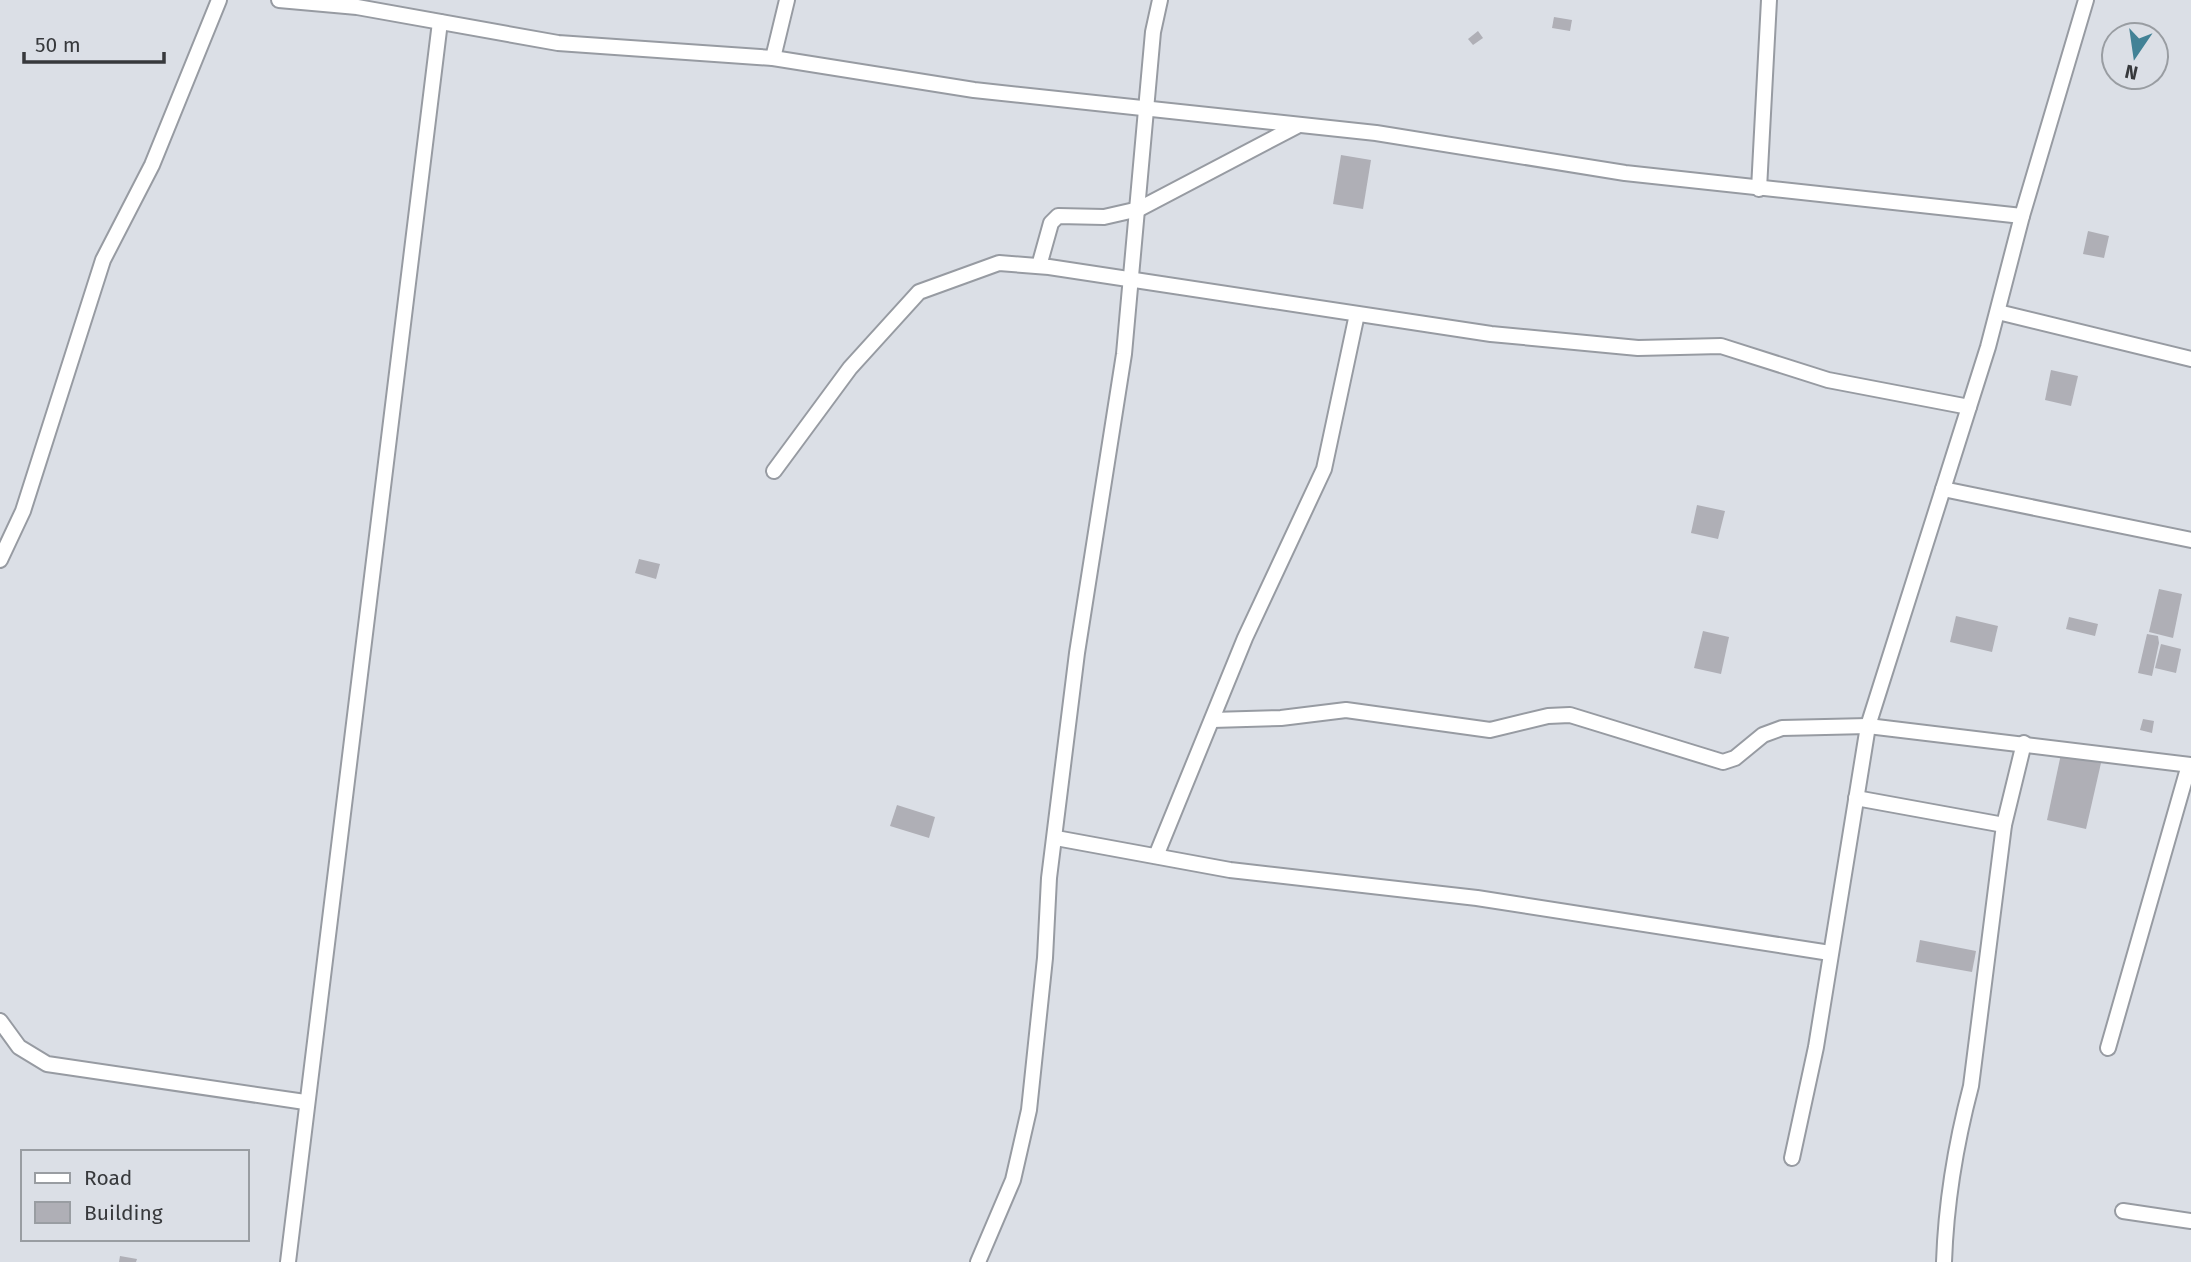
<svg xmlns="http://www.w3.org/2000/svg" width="2191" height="1262" font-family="'Fira Sans',sans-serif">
	<rect width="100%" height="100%" fill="#dbdfe6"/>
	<g fill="#afafb6">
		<polygon points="1554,17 1572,20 1570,31 1552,28"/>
		<polygon points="1478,31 1483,38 1473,45 1468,39"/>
		<polygon points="1341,155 1371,160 1363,209 1333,204"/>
		<polygon points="2088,231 2109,236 2104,258 2083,254"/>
		<polygon points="2051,370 2078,376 2071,406 2045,400"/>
		<polygon points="1697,505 1725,511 1718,539 1691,533"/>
		<polygon points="639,559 660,564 656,579 635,573"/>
		<polygon points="2159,589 2182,594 2173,638 2149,632"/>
		<polygon points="1956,616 1998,626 1992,652 1950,642"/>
		<polygon points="2069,617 2098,624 2095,636 2066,629"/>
		<polygon points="1703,631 1729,637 1721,674 1694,668"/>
		<polygon points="2147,634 2158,636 2159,643 2152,676 2138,673"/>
		<polygon points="2161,644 2181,649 2176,673 2155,668"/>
		<polygon points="2143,719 2154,721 2152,733 2140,730"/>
		<polygon points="2061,754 2101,763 2086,829 2047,820"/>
		<polygon points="897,805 935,817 929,838 890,826"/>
		<polygon points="1920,940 1976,951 1972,972 1916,962"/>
		<polygon points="120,1256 137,1259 136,1262 119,1262"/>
	</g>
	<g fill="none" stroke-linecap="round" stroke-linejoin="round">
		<g stroke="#979ba2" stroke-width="18">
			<g id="street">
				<polyline points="279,0 357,7 558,43 773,58 974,90 1376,133 1625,173 2022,216"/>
				<polyline points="773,58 787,0"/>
				<polyline points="1759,189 1769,0"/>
				<polyline points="1039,266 1051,223 1058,216 1104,217 1139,209 1297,126"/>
				<polyline points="1998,312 2191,359"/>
				<polyline points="774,471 850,368 919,292 999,263 1049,267 1491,334 1638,348 1721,346 1828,380 1969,407"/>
				<polyline points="1943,489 2191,540"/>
				<polyline points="0,560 23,511 103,260 152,165 219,0"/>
				<polyline points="1212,720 1281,718 1346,710 1490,730 1548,716 1570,715 1723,762 1735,758 1763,735 1782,728 1868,726 2191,765"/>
				<polyline points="1856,798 2004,825"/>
				<polyline points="1056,838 1230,870 1477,898 1830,953"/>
				<polyline points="1156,856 1245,638 1324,469 1357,314"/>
				<polyline points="0,1021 19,1047 47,1064 305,1102"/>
				<polyline points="2108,1048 2189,765"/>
				<polyline points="1792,1158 1816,1047 1868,726 1988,347 2022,216 2086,0"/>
				<polyline points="2123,1211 2191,1221"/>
				<polyline points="288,1262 440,22"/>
				<polyline points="978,1262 1013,1180 1029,1110 1045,958 1049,878 1077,653 1124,354 1153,32 1160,0"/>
				<path d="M1944,1262C1946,1203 1956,1143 1971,1086L2004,825L2024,743"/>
			</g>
		</g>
		<use href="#street" stroke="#fff" stroke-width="14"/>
	</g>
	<rect x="21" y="1150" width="228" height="91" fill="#dbdfe6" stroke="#999da2" stroke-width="2"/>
	<rect x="35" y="1173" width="35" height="10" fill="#ffffff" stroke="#999da2" stroke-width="2"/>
	<text x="84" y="1185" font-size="21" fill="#37393c">Road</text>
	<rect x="35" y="1202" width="35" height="21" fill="#afafb6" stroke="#999da2" stroke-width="2"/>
	<text x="84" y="1220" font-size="21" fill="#37393c">Building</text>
	<g transform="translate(2135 56) rotate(193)"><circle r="33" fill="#dbdfe6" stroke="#999da2" stroke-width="2"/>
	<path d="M0-5L12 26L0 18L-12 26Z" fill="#428296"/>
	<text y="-10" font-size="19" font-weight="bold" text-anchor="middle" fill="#37393c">N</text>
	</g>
	<path d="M24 52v10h140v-10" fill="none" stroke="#37393c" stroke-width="3.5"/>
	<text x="35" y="52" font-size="21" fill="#37393c" stroke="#dbdfe6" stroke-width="5" paint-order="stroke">50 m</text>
</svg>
